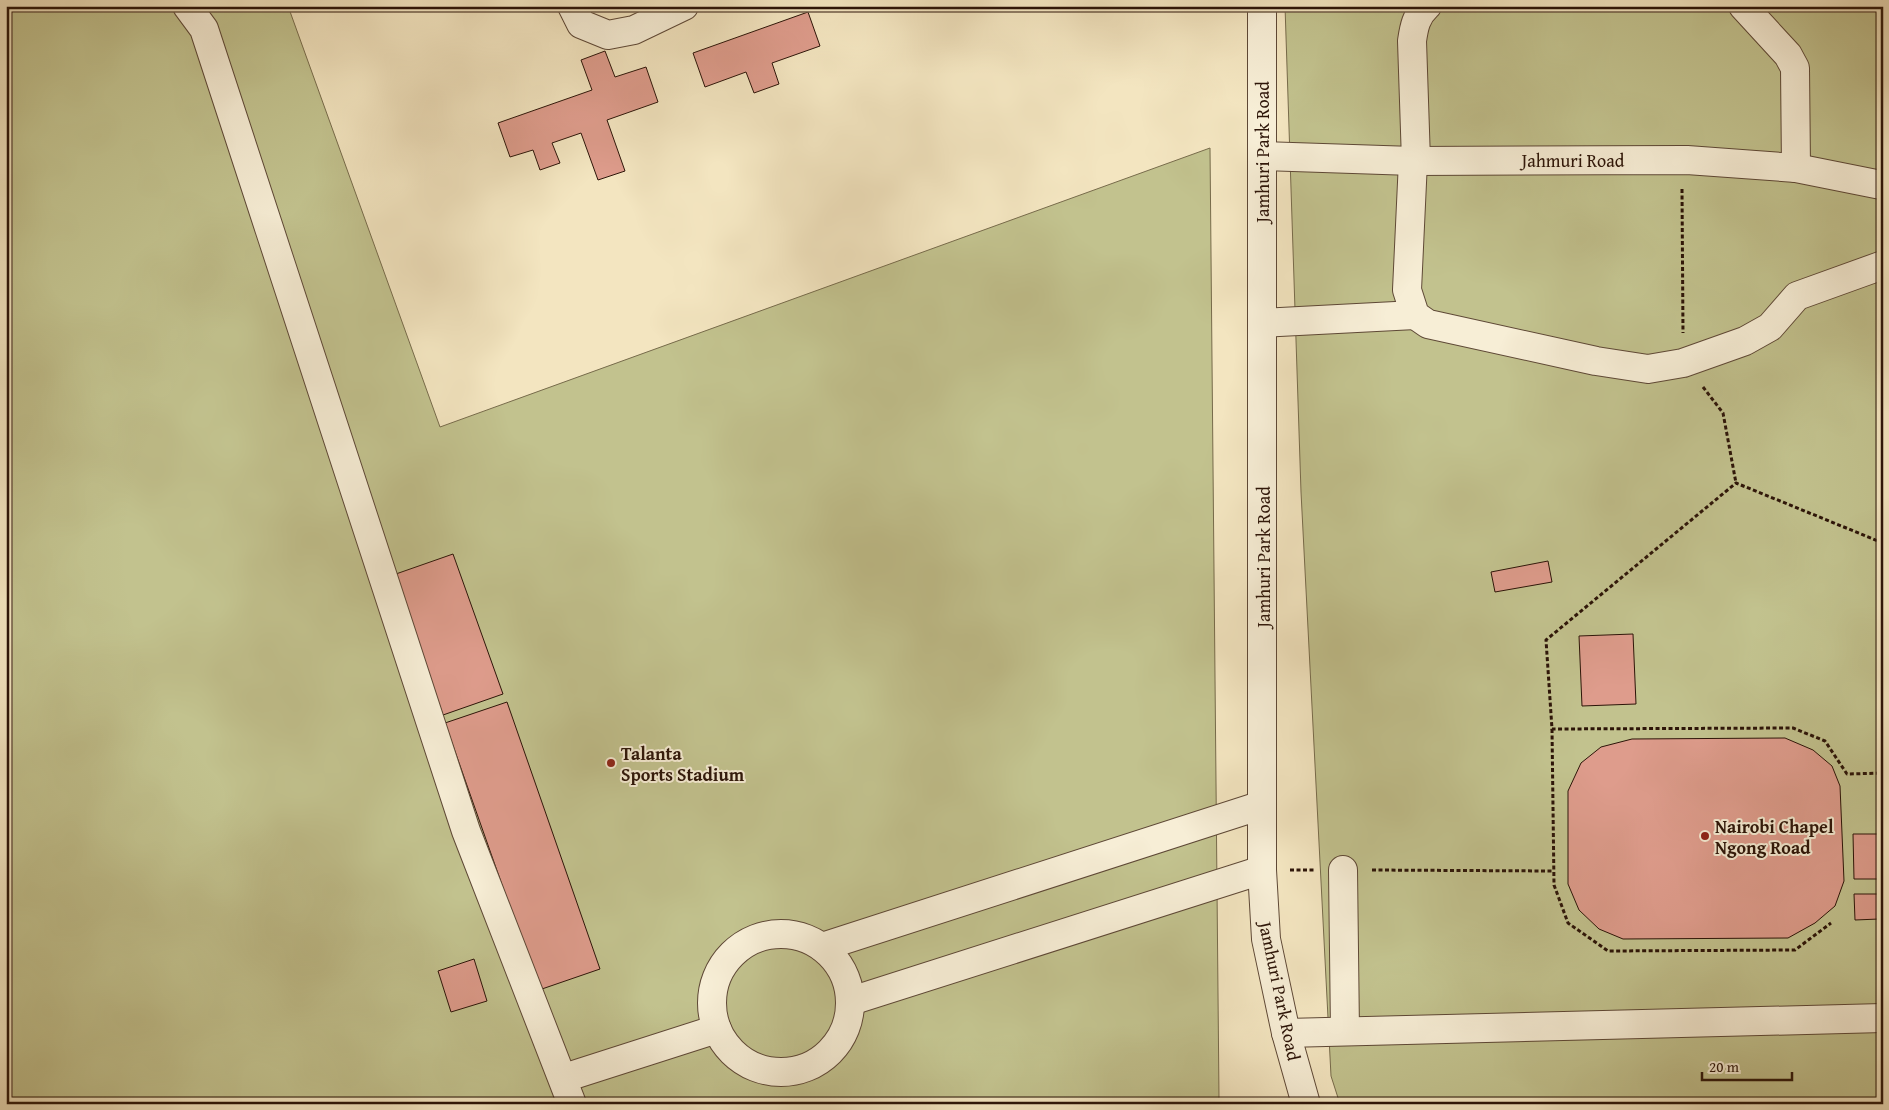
<svg xmlns="http://www.w3.org/2000/svg" width="1889" height="1110" font-family="'Gentium Book Plus',serif">
	<rect width="100%" height="100%" fill="#f3e5c0"/>
	<filter id="stains"><feTurbulence type="fractalNoise" baseFrequency=".004" numOctaves="4"/><feColorMatrix values="0 0 0 0 .2 0 0 0 0 .09 0 0 0 0 .02 0 0 0 .5 -.17"/></filter>
	<radialGradient id="worn" r=".72"><stop offset=".6" stop-color="#630" stop-opacity="0"/><stop offset="1" stop-color="#630" stop-opacity=".3"/></radialGradient>
	<g fill="#c2c28e" stroke="#776b4b">
		<polygon points="6,6 288,6 440,427 1210,148 1219,1099 1222,1104 6,1104"/>
		<polygon points="1285,6 1883,6 1883,1104 1340,1104 1331,1076 1301,492"/>
	</g>
	<g fill="#de9c8c" stroke="#2c1408">
		<polygon points="808,12 820,46 772,63 779,84 754,93 746,72 705,87 693,53"/>
		<polygon points="605,51 615,77 646,67 658,102 607,120 625,171 598,180 581,133 552,143 560,163 540,170 533,150 510,157 498,123 592,90 581,60"/>
		<polygon points="453,554 503,694 443,715 393,575"/>
		<polygon points="1548,561 1552,582 1495,592 1491,572"/>
		<polygon points="1633,634 1636,704 1582,706 1579,636"/>
		<polygon points="507,702 600,969 539,990 445,723"/>
		<polygon points="1785,738 1813,750 1832,766 1840,786 1844,881 1835,906 1815,923 1788,938 1623,939 1599,929 1579,910 1568,884 1568,791 1581,763 1601,747 1632,739"/>
		<polygon points="1853,834 1881,834 1882,879 1854,879"/>
		<polygon points="1854,894 1879,894 1879,919 1855,920"/>
		<polygon points="474,959 487,1001 451,1012 438,971"/>
	</g>
	<g fill="none" stroke-linecap="round" stroke-linejoin="round">
		<g stroke="#5e4836" stroke-width="30">
			<g id="minor">
				<polyline points="187,6 204,29 466,831 572,1104"/>
				<polyline points="572,6 581,24 608,35 634,30 684,6"/>
				<polyline points="1262,6 1262,870 1266,939 1286,1033 1306,1104"/>
				<polyline points="1743,6 1788,55 1795,68 1796,168"/>
				<polyline points="1262,156 1413,161 1687,160 1796,168 1881,185"/>
				<polyline points="1413,161 1407,290 1415,315 1428,324 1596,361 1648,369 1683,363 1745,341 1770,327 1797,296 1883,265"/>
				<path d="M1416,161L1412,41C1414,27 1416,16 1427,6"/>
				<polyline points="1262,323 1415,315"/>
				<polyline points="1343,870 1345,1031"/>
				<circle cx="781" cy="1003" r="69"/>
				<polyline points="822,947 1262,805"/>
				<polyline points="851,1001 1262,870"/>
				<polyline points="1286,1033 1883,1018"/>
				<polyline points="564,1078 717,1029"/>
			</g>
		</g>
		<g stroke="#2c1408" stroke-width="3" stroke-dasharray="4 2.5" stroke-linecap="butt">
			<polyline points="1682,189 1683,333"/>
			<polyline points="1703,387 1723,413 1736,483"/>
			<polyline points="1883,543 1736,483 1546,640 1552,729 1793,728 1825,741 1847,774 1883,773"/>
			<polyline points="1552,729 1554,885 1568,923 1608,951 1795,950 1831,923"/>
			<polyline points="1290,870 1314,870"/>
			<polyline points="1372,870 1554,871"/>
		</g>
		<use href="#minor" stroke="#f7eed6" stroke-width="28"/>
	</g>
	<g fill="#8f2418" stroke="#f7eed6" stroke-width="2">
		<circle cx="611" cy="763" r="5"/>
		<circle cx="1705" cy="836" r="5"/>
	</g>
	<g text-anchor="middle" dominant-baseline="central" stroke-width="4" stroke-linejoin="round" paint-order="stroke">
		<g font-size="18" fill="#2c1408" stroke="#f7eed6">
			<text transform="translate(1262 152) rotate(-90)">Jamhuri Park Road</text>
			<text x="1573" y="160">Jahmuri Road</text>
			<text transform="translate(1263 557) rotate(-90)">Jamhuri Park Road</text>
			<text transform="translate(1280 991) rotate(78)">Jamhuri Park Road</text>
		</g>
		<g font-size="18" font-weight="bold" fill="#2c1408" stroke="#f7eed6" text-anchor="start">
			<text x="621" y="753">Talanta<tspan x="621" dy="21">Sports Stadium</tspan></text>
			<text x="1715" y="826">Nairobi Chapel<tspan x="1715" dy="21">Ngong Road</tspan></text>
		</g>
	</g>
	<rect width="1889" height="1110" fill="none" stroke="#f3e5c0" stroke-width="25"/>
	<rect x="8" y="8" width="1874" height="1095" fill="none" stroke="#2c1408" stroke-width="2.5"/>
	<rect x="12" y="12" width="1864" height="1085" fill="none" stroke="#2c1408"/>
	<path d="M1702 1072v8h90v-8" fill="none" stroke="#2c1408" stroke-width="2.5"/>
	<text x="1709" y="1072" font-size="15" fill="#2c1408" stroke="#f7eed6" stroke-width="4" paint-order="stroke">20 m</text>
	<rect width="100%" height="100%" filter="url(#stains)"/>
	<rect width="100%" height="100%" fill="url(#worn)"/>
</svg>
